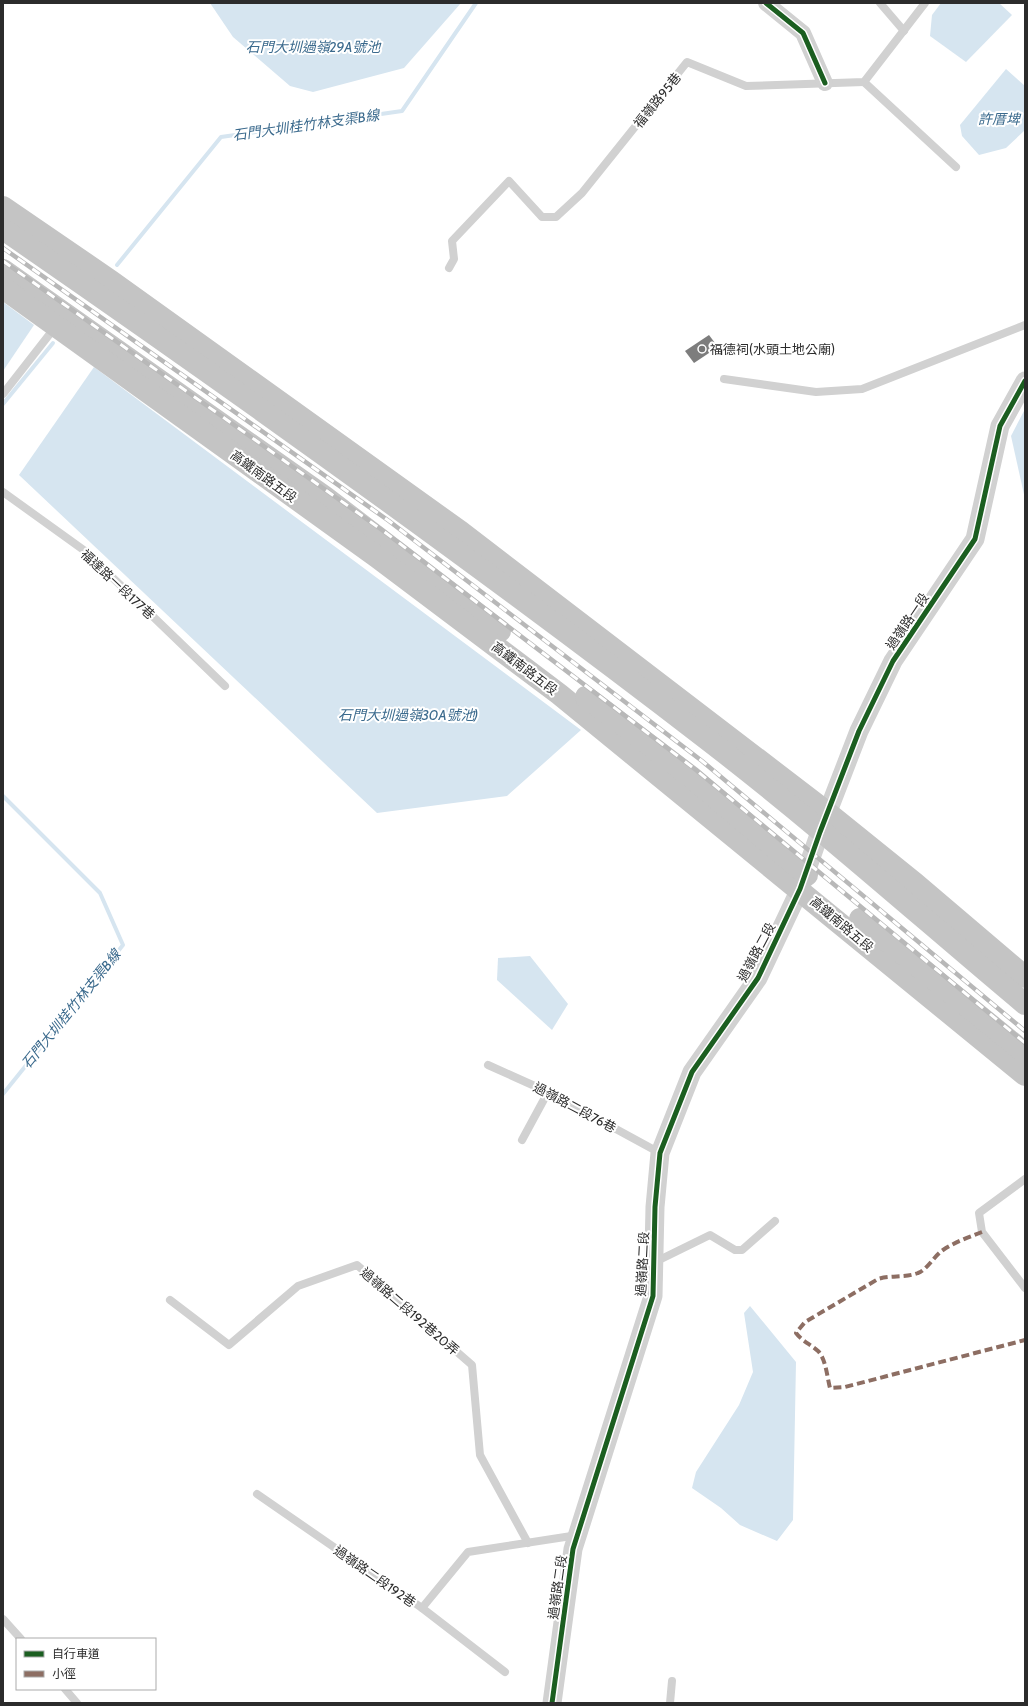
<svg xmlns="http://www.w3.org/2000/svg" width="1028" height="1706" font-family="Cabin,'Noto Sans TC',sans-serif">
	<rect width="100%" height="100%" fill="#fff"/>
	<g fill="#d6e5f0">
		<polygon points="210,3 461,3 404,68 313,92 290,86 233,37"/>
		<polygon points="941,3 999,3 1012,15 966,62 930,36 932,15"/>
		<polygon points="1006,69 1025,86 1025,130 1006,148 979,155 962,136 960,125"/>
		<polygon points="3,302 34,325 3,371"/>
		<polygon points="94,367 581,730 507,796 377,813 19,475"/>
		<polygon points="1025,409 1025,499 1011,436"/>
		<polygon points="530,956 568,1004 552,1030 497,980 498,958"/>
		<polygon points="750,1306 796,1362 793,1520 777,1541 740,1525 721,1508 692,1488 696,1472 739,1405 753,1372 744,1313"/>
	</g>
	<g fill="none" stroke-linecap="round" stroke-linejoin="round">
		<g stroke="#d6e5f0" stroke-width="4">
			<polyline points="117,265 221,137 402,111 476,3"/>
			<polyline points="3,404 53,343"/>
			<polyline points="3,796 100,893 123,945 3,1094"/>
		</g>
	</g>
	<polygon fill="#7d7d7d" points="709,335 718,347 694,363 685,351"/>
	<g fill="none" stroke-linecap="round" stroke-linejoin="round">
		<g stroke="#d1d1d1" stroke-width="8">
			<polyline points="880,3 904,31"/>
			<polyline points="864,82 956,167"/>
			<polyline points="449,268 454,259 452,241 509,181 542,217 556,217 582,193 687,62 746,86 864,82 925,3"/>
			<polyline points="724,379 816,392 862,389 1025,325"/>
			<polyline points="3,394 56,326"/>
			<polyline points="3,492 85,551 225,686"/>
			<polyline points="488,1065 548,1092 660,1153"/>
			<polyline points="522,1140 548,1092"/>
			<polyline points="1025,1179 979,1213 982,1232 1025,1288"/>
			<polyline points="655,1262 710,1235 735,1250 742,1250 775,1221"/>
			<polyline points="170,1300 229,1345 298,1286 357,1265 472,1365 480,1455 528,1543"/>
			<polyline points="257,1494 422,1608 468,1552 578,1535"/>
			<polyline points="422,1608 505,1672"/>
			<polyline points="3,1619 21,1639"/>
			<polyline points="65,1689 77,1703"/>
			<polyline points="670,1703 672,1681"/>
		</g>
		<polyline stroke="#d1d1d1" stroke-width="16" points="766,3 803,33 825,83"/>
		<polyline stroke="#d1d1d1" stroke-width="19" points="552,1703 573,1549 653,1296 655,1207 660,1153 692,1072 758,978 800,889 820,832 859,731 893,661 975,539 1000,426 1025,381"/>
		<g stroke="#c4c4c4" stroke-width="22">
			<polyline points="3,207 111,281 461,532 828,813 916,884 1025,977"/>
			<path d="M3,229C242,394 478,563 708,740C817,824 920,916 1025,1004"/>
			<polyline points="3,270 325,497 500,631"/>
			<polyline points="3,288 377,557 559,694 1025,1075"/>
			<polyline points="586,697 690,776 807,875"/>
			<polyline points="860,919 1025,1053"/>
		</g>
		<g stroke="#b8b8b8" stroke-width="4.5">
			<g id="rail">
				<polyline points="3,248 389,521 702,761 1025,1031"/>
				<polyline points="3,261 382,530 696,770 1025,1043"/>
			</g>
		</g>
		<use href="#rail" stroke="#fff" stroke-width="3" stroke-dasharray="9" stroke-linecap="butt"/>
		<path stroke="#8d6e63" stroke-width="4" stroke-dasharray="8 4" stroke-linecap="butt" d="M982,1232C969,1237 955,1242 943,1250C934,1256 927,1270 918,1273C905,1278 891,1275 878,1279L805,1322L796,1333C802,1341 810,1344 818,1351C826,1359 827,1377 830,1388L845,1387L1025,1340"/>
		<g stroke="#fff" stroke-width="8">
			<g id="cycleway">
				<polyline points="766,3 803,33 825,83"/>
				<polyline points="552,1703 573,1549 653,1296 655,1207 660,1153 692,1072 758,978 800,889 820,832 859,731 893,661 975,539 1000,426 1025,381"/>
			</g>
		</g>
		<use href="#cycleway" stroke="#1b5e20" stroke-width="5"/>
	</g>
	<circle fill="#767676" stroke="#fff" stroke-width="1.5" cx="702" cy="349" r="4"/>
	<g text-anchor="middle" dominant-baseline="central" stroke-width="4" stroke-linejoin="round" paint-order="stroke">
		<g font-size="13" fill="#2c2c2c" stroke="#fff">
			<text transform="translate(657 100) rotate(-51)">福嶺路95巷</text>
			<text transform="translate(264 476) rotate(36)">高鐵南路五段</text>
			<text transform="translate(118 584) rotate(43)">福達路一段177巷</text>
			<text transform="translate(907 621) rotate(-56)">過嶺路一段</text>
			<text transform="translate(525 668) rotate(37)">高鐵南路五段</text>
			<text transform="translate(842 924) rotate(40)">高鐵南路五段</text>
			<text transform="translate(756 952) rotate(-62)">過嶺路二段</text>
			<text transform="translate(575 1107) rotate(28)">過嶺路二段76巷</text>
			<text transform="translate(642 1264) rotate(-87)">過嶺路二段</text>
			<text transform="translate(410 1311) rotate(41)">過嶺路二段192巷20弄</text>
			<text transform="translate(375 1576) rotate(35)">過嶺路二段192巷</text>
			<text transform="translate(557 1587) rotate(-82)">過嶺路二段</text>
		</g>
		<g font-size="13" fill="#2c2c2c" stroke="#fff" text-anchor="start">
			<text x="710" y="349">福德祠(水頭土地公廟)</text>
		</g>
		<g font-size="14" font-style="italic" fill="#3b6a8d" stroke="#fff">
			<text x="313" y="47">石門大圳過嶺29A號池</text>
			<text x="999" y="119">許厝埤</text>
			<text transform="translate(306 125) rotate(-8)">石門大圳桂竹林支渠B線</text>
			<text x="408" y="715">石門大圳過嶺30A號池)</text>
			<text transform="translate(71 1009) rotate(-51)">石門大圳桂竹林支渠B線</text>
		</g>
	</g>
	<rect width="1028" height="1706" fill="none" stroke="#2c2c2c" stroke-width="8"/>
	<rect x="16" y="1638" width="140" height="52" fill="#ffffff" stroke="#ababab"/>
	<rect x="24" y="1651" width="20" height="6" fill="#1b5e20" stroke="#ababab"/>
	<text x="52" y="1658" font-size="12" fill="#2c2c2c">自行車道</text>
	<rect x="24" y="1671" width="20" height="6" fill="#8d6e63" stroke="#ababab"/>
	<text x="52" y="1678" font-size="12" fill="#2c2c2c">小徑</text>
</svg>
